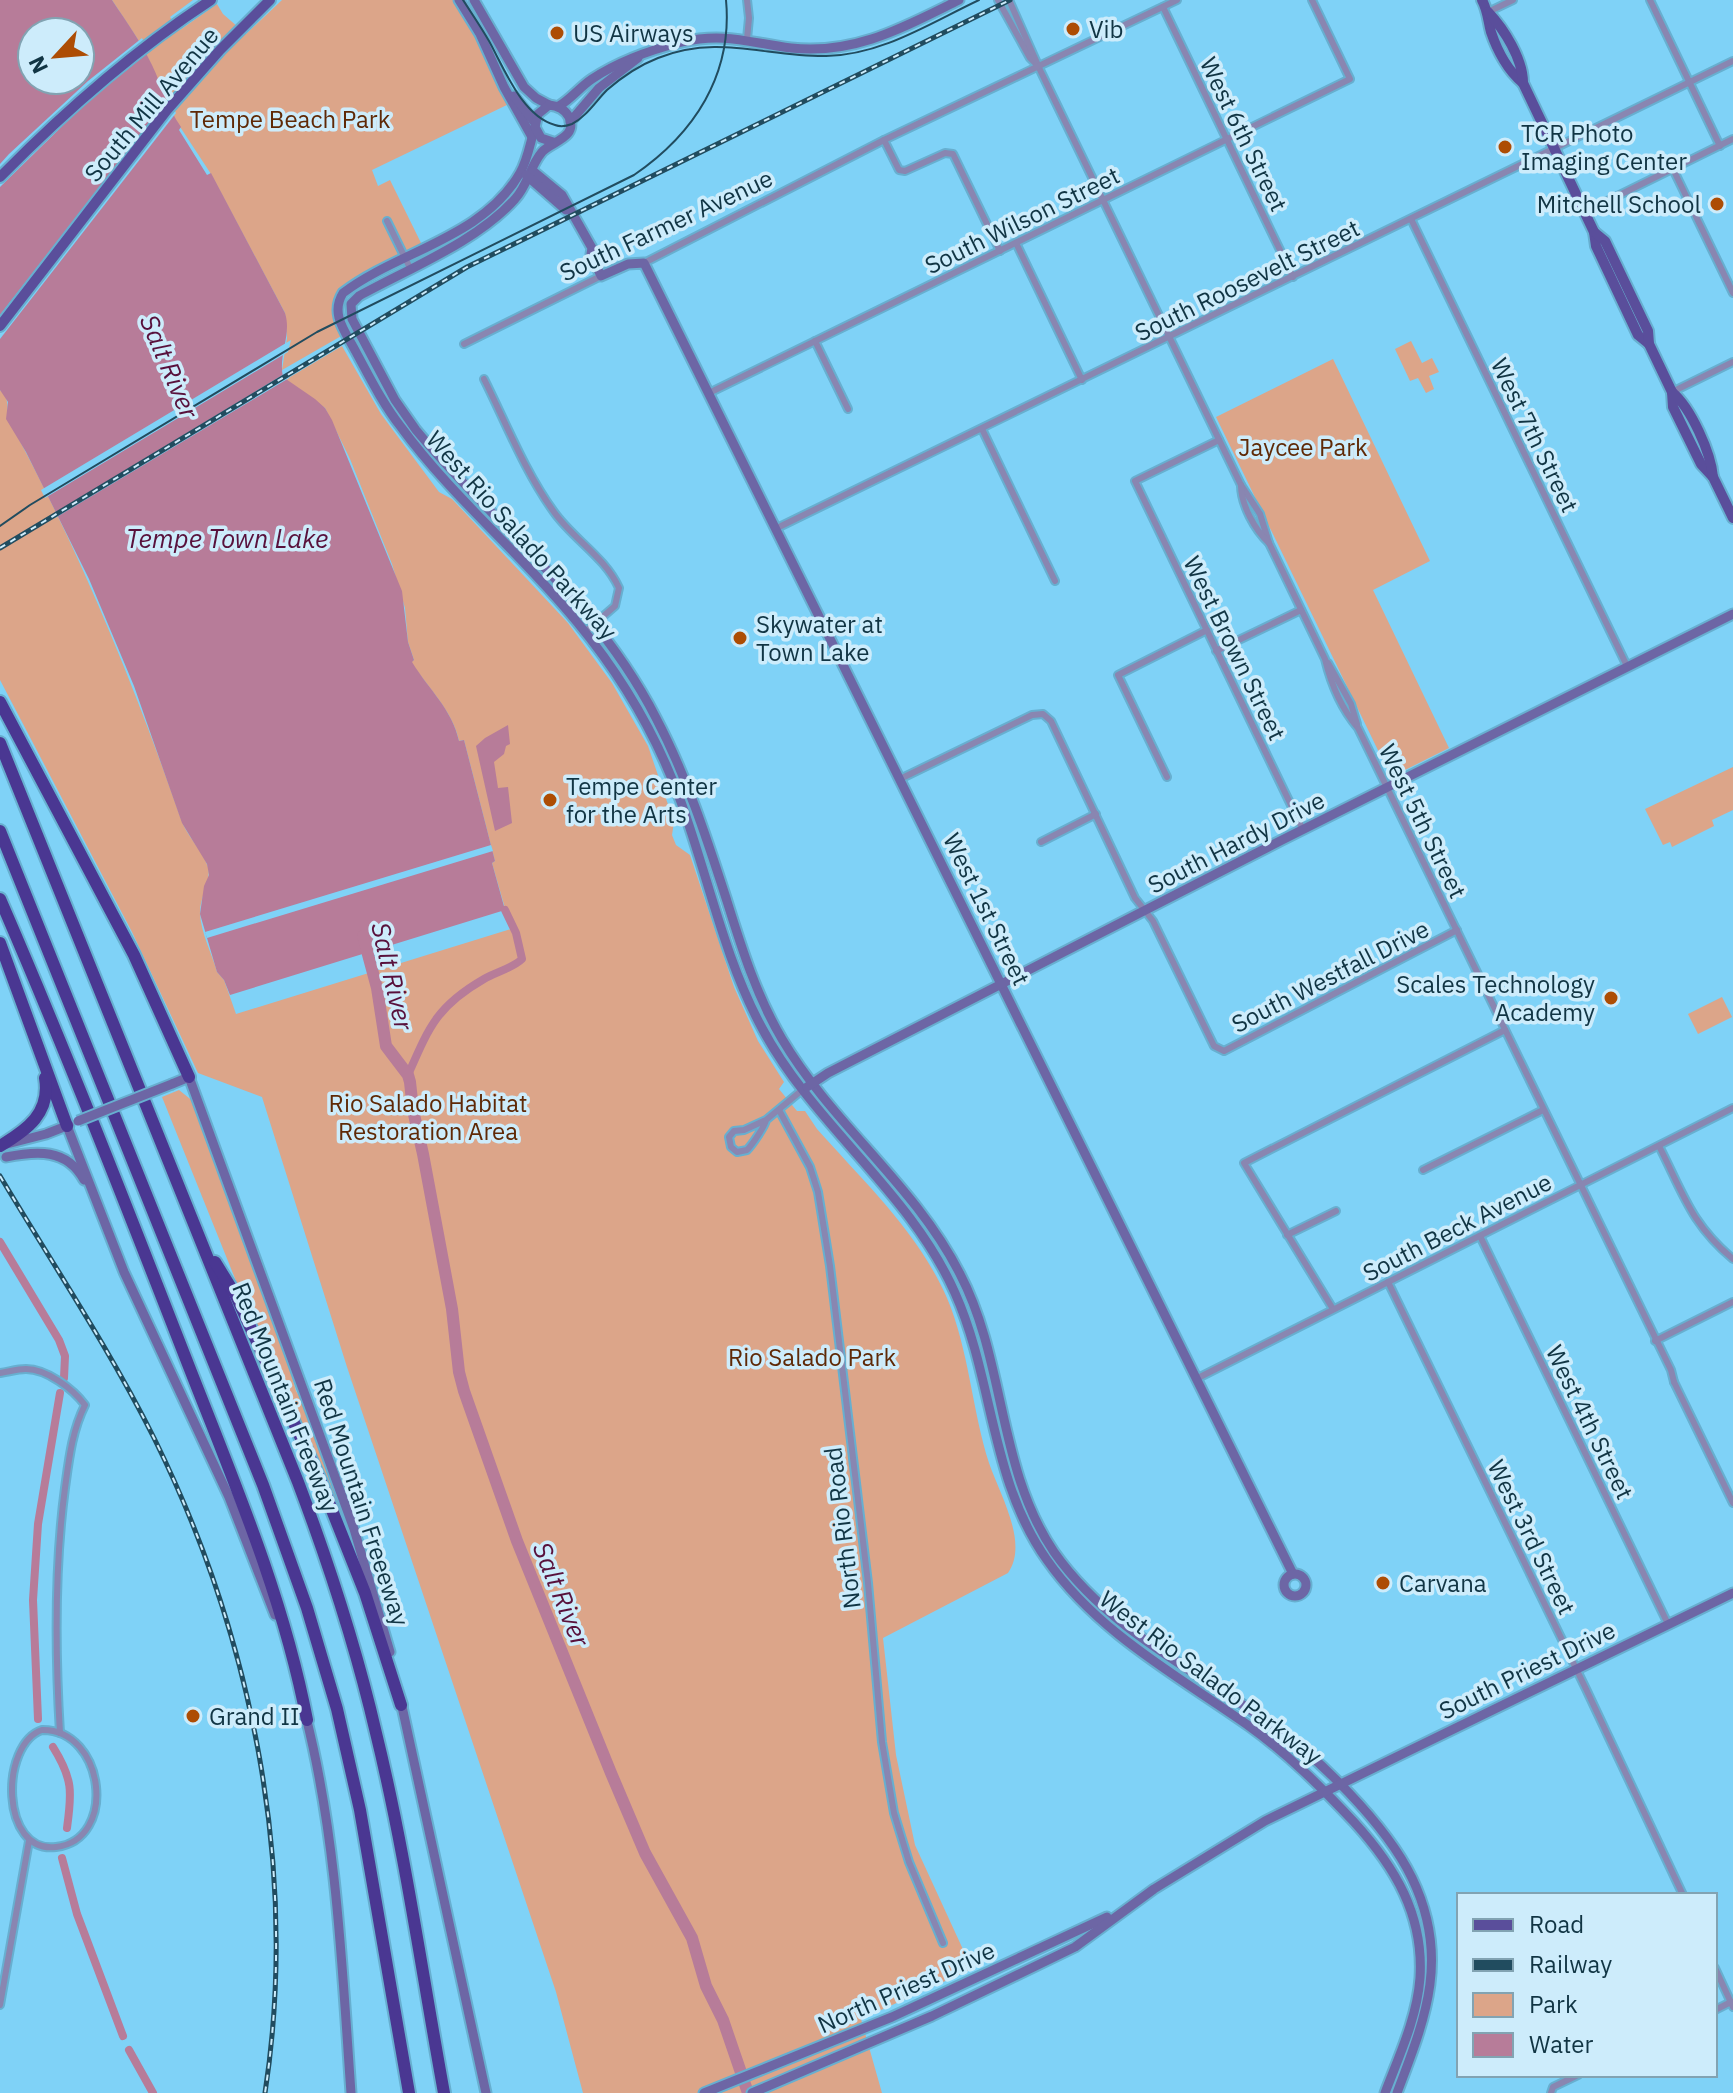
<svg xmlns="http://www.w3.org/2000/svg" width="1733" height="2093" font-family="'IBM Plex Sans',sans-serif">
	<rect width="100%" height="100%" fill="#7fd2f7"/>
	<g fill="#dca589">
		<polygon points="112,0 193,0 170,17 180,30 217,4 223,14 246,34 282,0 456,0 511,103 372,170 378,186 390,180 422,245 339,291 332,309 343,335 282,370 287,338 285,313 211,174 169,110 150,62 137,38"/>
		<polygon points="1411,341 1422,363 1432,358 1439,372 1429,376 1434,389 1426,393 1418,378 1410,381 1395,349"/>
		<path d="M342,346L381,414L439,492L452,499L568,623L612,683L648,746L674,822L672,835L676,845L690,855L734,987L758,1041L784,1082L779,1089L797,1111H805L817,1129C864,1182 918,1232 947,1298C969,1350 972,1410 989,1463C1000,1495 1029,1543 1008,1573L883,1638L896,1755L915,1845L972,1969L861,2019L882,2093H583L556,1992L347,1367L262,1097L198,1073L132,932L0,680V390C13,402 4,412 9,421C79,549 133,682 181,819C187,837 202,849 208,867C212,880 199,898 200,914C201,933 212,954 217,972L224,980L236,1014L511,929L492,863L495,861L464,740L459,741C453,711 428,688 411,662L414,660L408,642L405,608L392,564L350,459L325,408L285,380Z"/>
		<polygon points="1333,359 1430,561 1373,590 1449,748 1391,777 1216,417"/>
		<polygon points="1733,767 1733,810 1712,820 1714,826 1672,847 1670,842 1663,845 1645,809"/>
		<polygon points="1722,997 1732,1017 1698,1034 1688,1014"/>
		<polygon points="179,1090 194,1102 286,1355 296,1391 303,1403 364,1572 273,1373 162,1097"/>
	</g>
	<g fill="#b77c99" fill-rule="evenodd">
		<path d="M0,0H112C126,21 141,42 152,65C162,86 167,107 181,127L179,130L207,175L211,173L285,313C292,335 278,355 283,377L315,399L325,408L332,420L402,591L408,642L414,660L412,662C429,690 452,709 459,741L464,740L495,861L492,863L505,910L230,995L224,980L217,972L200,914L204,886L209,875L207,864L182,823L134,686L89,579L26,452L6,419L8,402L0,390ZM32,32H80V80H32Z"/>
		<polygon points="508,725 510,744 506,746 504,754 494,762 498,788 508,787 512,823 495,831 476,746 485,738"/>
	</g>
	<g fill="#7fd2f7">
		<polygon points="142,38 149,52 89,100 0,187 0,164 9,154 88,81"/>
		<polygon points="168,99 176,113 0,339 0,315"/>
		<polygon points="291,340 288,352 45,498 41,490"/>
		<polygon points="286,373 289,378 55,518 53,514"/>
		<polygon points="491,845 493,851 207,938 205,932"/>
	</g>
	<g fill="none" stroke-linecap="round" stroke-linejoin="round">
		<g stroke="#b77c99" stroke-width="8">
			<path d="M408,1075C429,1027 437,1006 484,979C496,972 513,968 522,959L516,933L505,910"/>
			<polyline points="0,1242 59,1340 65,1356 64,1378"/>
			<polyline points="38,1719 33,1600 38,1524 60,1393"/>
			<path d="M53,1747C73,1779 72,1792 67,1828"/>
			<polyline points="62,1858 77,1914 123,2036"/>
			<polyline points="129,2050 153,2093"/>
		</g>
		<polyline stroke="#b77c99" stroke-width="12" points="363,936 377,988 386,1046 408,1075 410,1082 413,1110 423,1154 452,1309 459,1372 464,1391 517,1541 611,1773 645,1853 692,1938 706,1986 723,2020 748,2093"/>
		<g stroke="#67afd0" stroke-width="10">
			<g id="street">
				<polyline points="998,0 1030,58 1036,64"/>
				<path d="M1009,0L1041,72L1241,485L1260,514L1269,543L1325,659C1331,684 1341,708 1358,728L1671,1370L1674,1382"/>
				<polyline points="1650,0 1720,146"/>
				<polyline points="1163,7 1293,277"/>
				<polyline points="1488,12 1513,0"/>
				<polyline points="747,39 749,18 747,0"/>
				<polyline points="884,140 899,170 905,171 945,153 953,154 1000,251"/>
				<polyline points="1673,169 1733,293"/>
				<polyline points="1585,212 1733,139"/>
				<polyline points="1411,219 1627,666"/>
				<polyline points="387,221 410,268"/>
				<polyline points="1016,243 1082,380"/>
				<polyline points="644,263 884,140 1177,0"/>
				<polyline points="815,341 848,409"/>
				<polyline points="464,344 601,276"/>
				<path d="M484,379C506,423 525,472 554,512C573,539 605,557 619,588L615,606L585,632"/>
				<polyline points="1672,392 1733,362"/>
				<polyline points="709,393 1350,79 1312,0"/>
				<polyline points="982,429 1055,581"/>
				<polyline points="1219,440 1135,481 1303,830"/>
				<path d="M1241,485C1241,505 1255,530 1269,543"/>
				<polyline points="775,529 1733,61"/>
				<polyline points="1216,651 1301,610"/>
				<polyline points="1328,663 1351,704 1357,724"/>
				<polyline points="1167,777 1118,675 1207,630"/>
				<polyline points="900,779 1032,715 1043,714 1051,721 1135,898 1153,921 1214,1046 1224,1051 1457,930"/>
				<polyline points="1041,842 1096,814"/>
				<polyline points="779,1110 810,1167 818,1192 830,1266 868,1583 882,1742 894,1813 909,1862 943,1943"/>
				<path d="M766,1120C765,1126 752,1145 747,1150L737,1152L731,1147L729,1137L734,1131L744,1130L766,1120L801,1091"/>
				<path d="M1659,1146C1683,1193 1691,1224 1733,1259"/>
				<polyline points="1423,1170 1543,1110"/>
				<polyline points="1287,1235 1336,1211"/>
				<polyline points="1480,1236 1668,1624"/>
				<polyline points="1388,1282 1586,1689 1683,1895"/>
				<polyline points="1333,1309 1244,1163 1505,1030"/>
				<polyline points="1655,1341 1733,1302"/>
				<path d="M0,1373C8,1372 17,1369 26,1369C47,1369 73,1389 85,1405C72,1431 69,1459 65,1488C54,1570 55,1651 60,1733"/>
				<polyline points="1198,1378 1733,1108"/>
				<polyline points="1674,1382 1733,1503"/>
				<path d="M42,1730C105,1729 118,1840 56,1847C0,1854 0,1744 42,1730Z"/>
				<polyline points="1715,1968 1733,2007"/>
				<polyline points="0,2005 29,1841"/>
				<polyline points="1715,2010 1731,2002"/>
				<polyline points="1551,2093 1553,2087 1578,2075"/>
			</g>
		</g>
		<g stroke="#67afd0" stroke-width="13">
			<g id="secondary">
				<polyline points="459,0 480,34 504,87 532,137"/>
				<polyline points="474,0 524,87 536,98 549,105"/>
				<polyline points="514,96 535,123"/>
				<path d="M559,106C571,99 580,87 592,79C619,61 650,50 682,42C725,32 750,43 791,48C855,55 904,27 959,0"/>
				<polyline points="570,122 599,88 638,58"/>
				<path d="M535,127C530,143 528,159 520,173C483,238 398,251 343,293C330,314 345,331 356,352C370,378 383,404 401,427C453,498 522,554 577,622C621,675 657,736 681,802C708,876 724,958 762,1028C814,1126 910,1191 955,1293C994,1380 990,1480 1047,1560C1098,1633 1178,1676 1249,1726C1288,1754 1321,1787 1354,1822C1395,1867 1424,1915 1420,1978C1417,2018 1399,2056 1385,2093"/>
				<path d="M553,142L541,138L535,127L538,114L549,105C558,106 565,109 569,117C578,138 552,141 542,152C530,166 528,185 515,199C478,241 408,269 359,296L351,304L352,319L395,400L416,430C498,529 595,599 656,718C686,775 706,836 726,898C741,946 756,995 782,1039C833,1125 915,1185 960,1274C1006,1362 997,1468 1054,1552C1107,1628 1194,1670 1268,1722C1317,1756 1386,1824 1412,1878C1450,1957 1426,2017 1397,2093"/>
				<polyline points="533,171 562,195 592,248 591,254 601,276 628,264 644,263 1293,1574"/>
				<polyline points="526,175 566,210"/>
				<polyline points="172,1084 189,1077 354,1529 390,1652"/>
				<polyline points="807,1087 828,1073 1282,840 1733,614"/>
				<polyline points="67,1126 124,1272 229,1497 275,1615"/>
				<polyline points="7,1144 46,1134 69,1125"/>
				<path d="M6,1157C36,1151 67,1148 84,1180"/>
				<circle cx="1295" cy="1585" r="11"/>
				<polyline points="401,1702 486,2093"/>
				<path d="M306,1717C337,1840 342,1968 351,2093"/>
				<polyline points="704,2093 892,2017 1107,1917"/>
				<polyline points="752,2093 932,2016 1075,1947 1154,1889 1265,1821 1733,1593"/>
			</g>
		</g>
		<g stroke="#67afd0" stroke-width="14">
			<g id="primary">
				<path d="M1482,0C1488,11 1488,21 1491,32C1497,50 1508,71 1523,83"/>
				<path d="M1488,12C1504,29 1523,59 1523,83L1594,232L1596,246L1638,335L1649,344"/>
				<path d="M0,177C65,111 133,51 211,0"/>
				<polyline points="1594,232 1605,241 1648,331 1649,344 1672,392 1673,407 1701,464 1713,477 1733,518"/>
				<polyline points="0,326 167,110 220,50 270,0"/>
				<path d="M1672,392C1691,408 1711,453 1713,477"/>
			</g>
		</g>
		<g stroke="#67afd0" stroke-width="16">
			<g id="highway">
				<polyline points="0,702 134,955 189,1077"/>
				<path d="M0,743L298,1482C329,1564 356,1647 376,1733C405,1851 422,1973 444,2093"/>
				<polyline points="0,831 263,1485 307,1608 337,1709 360,1810 409,2093"/>
				<path d="M0,899C66,1051 126,1205 186,1359C232,1477 283,1595 307,1720"/>
				<polyline points="0,943 67,1126"/>
				<path d="M0,1146C27,1130 51,1113 45,1078"/>
				<polyline points="215,1262 236,1296 320,1480 365,1593 401,1705"/>
			</g>
		</g>
		<use href="#street" stroke="#8986b1" stroke-width="6"/>
		<use href="#secondary" stroke="#6d66a5" stroke-width="9"/>
		<use href="#primary" stroke="#5a4e9b" stroke-width="10"/>
		<use href="#highway" stroke="#4a3792" stroke-width="12"/>
		<g stroke="#214c5f" stroke-width="2">
			<path d="M463,0C472,14 481,27 489,41C504,68 522,116 555,125C560,127 567,126 572,124C586,117 596,101 607,90C622,77 640,65 658,58C718,34 767,57 826,56C882,55 930,23 979,0"/>
			<path d="M0,526L30,505L317,332L634,175C694,134 733,75 726,0"/>
		</g>
		<g stroke="#214c5f" stroke-width="5">
			<g id="rail">
				<polyline points="0,548 467,267 1010,0"/>
				<path d="M0,1176C52,1263 109,1348 154,1438C253,1638 299,1871 265,2093"/>
			</g>
		</g>
		<use href="#rail" stroke="#cdecfb" stroke-width="2" stroke-dasharray="6" stroke-linecap="butt"/>
		<g stroke="#67afd0" stroke-width="13" stroke-linecap="butt">
			<polyline id="secondary-bridge" points="78,1121 172,1084"/>
		</g>
		<use href="#secondary-bridge" stroke="#6d66a5" stroke-width="9"/>
	</g>
	<g fill="#ad4d04" stroke="#cdecfb" stroke-width="3">
		<circle cx="1073" cy="29" r="8"/>
		<circle cx="557" cy="33" r="8"/>
		<circle cx="1505" cy="147" r="8"/>
		<circle cx="1717" cy="204" r="8"/>
		<circle cx="740" cy="638" r="8"/>
		<circle cx="550" cy="800" r="8"/>
		<circle cx="1611" cy="998" r="8"/>
		<circle cx="1383" cy="1583" r="8"/>
		<circle cx="193" cy="1716" r="8"/>
	</g>
	<g text-anchor="middle" dominant-baseline="central" stroke-width="7" stroke-linejoin="round" paint-order="stroke">
		<g font-size="24" fill="#113544" stroke="#cdecfb" text-anchor="start">
			<text x="1089" y="29">Vib</text>
			<text x="573" y="33">US Airways</text>
			<text x="1521" y="133">TCR Photo<tspan x="1521" dy="28">Imaging Center</tspan></text>
			<text x="1701" y="204" text-anchor="end">Mitchell School</text>
			<text x="756" y="624">Skywater at<tspan x="756" dy="28">Town Lake</tspan></text>
			<text x="566" y="786">Tempe Center<tspan x="566" dy="28">for the Arts</tspan></text>
			<text x="1595" y="984" text-anchor="end">Scales Technology<tspan x="1595" dy="28">Academy</tspan></text>
			<text x="1399" y="1583">Carvana</text>
			<text x="209" y="1716">Grand II</text>
		</g>
		<g font-size="24" fill="#113544" stroke="#cdecfb">
			<text transform="translate(151 104) rotate(-50)">South Mill Avenue</text>
			<text transform="translate(1244 134) rotate(64)">West 6th Street</text>
			<text transform="translate(1022 220) rotate(-26)">South Wilson Street</text>
			<text transform="translate(666 225) rotate(-25)">South Farmer Avenue</text>
			<text transform="translate(1247 280) rotate(-26)">South Roosevelt Street</text>
			<text transform="translate(1535 435) rotate(64)">West 7th Street</text>
			<text transform="translate(522 535) rotate(48)">West Rio Salado Parkway</text>
			<text transform="translate(1235 648) rotate(64)">West Brown Street</text>
			<text transform="translate(1423 821) rotate(64)">West 5th Street</text>
			<text transform="translate(1236 842) rotate(-27)">South Hardy Drive</text>
			<text transform="translate(987 909) rotate(64)">West 1st Street</text>
			<text transform="translate(1330 976) rotate(-27)">South Westfall Drive</text>
			<text transform="translate(1457 1227) rotate(-27)">South Beck Avenue</text>
			<text transform="translate(286 1397) rotate(68)">Red Mountain Freeway</text>
			<text transform="translate(1590 1422) rotate(64)">West 4th Street</text>
			<text transform="translate(362 1502) rotate(72)">Red Mountain Freeeway</text>
			<text transform="translate(842 1528) rotate(-97)">North Rio Road</text>
			<text transform="translate(1532 1537) rotate(64)">West 3rd Street</text>
			<text transform="translate(1527 1670) rotate(-26)">South Priest Drive</text>
			<text transform="translate(1211 1677) rotate(37)">West Rio Salado Parkway</text>
			<text transform="translate(906 1987) rotate(-24)">North Priest Drive</text>
		</g>
		<g font-size="24" fill="#5f2906" stroke="#cdecfb">
			<text x="290" y="119">Tempe Beach Park</text>
			<text x="1303" y="447">Jaycee Park</text>
			<text x="428" y="1103">Rio Salado Habitat<tspan x="428" dy="28">Restoration Area</tspan></text>
			<text x="812" y="1357">Rio Salado Park</text>
		</g>
		<g font-size="26" font-style="italic" fill="#58113c" stroke="#cdecfb">
			<text transform="translate(170 366) rotate(67)">Salt River</text>
			<text x="227" y="538">Tempe Town Lake</text>
			<text transform="translate(393 976) rotate(77)">Salt River</text>
			<text transform="translate(562 1594) rotate(68)">Salt River</text>
		</g>
	</g>
	<rect x="1457" y="1893" width="260" height="184" fill="#cdecfb" stroke="#82a3b2" stroke-width="2"/>
	<rect x="1473" y="1919" width="40" height="12" fill="#5a4e9b" stroke="#82a3b2" stroke-width="2"/>
	<text x="1529" y="1933" font-size="24" fill="#113544">Road</text>
	<rect x="1473" y="1959" width="40" height="12" fill="#214c5f" stroke="#82a3b2" stroke-width="2"/>
	<text x="1529" y="1973" font-size="24" fill="#113544">Railway</text>
	<rect x="1473" y="1993" width="40" height="24" fill="#dca589" stroke="#82a3b2" stroke-width="2"/>
	<text x="1529" y="2013" font-size="24" fill="#113544">Park</text>
	<rect x="1473" y="2033" width="40" height="24" fill="#b77c99" stroke="#82a3b2" stroke-width="2"/>
	<text x="1529" y="2053" font-size="24" fill="#113544">Water</text>
	<g transform="translate(56 56) rotate(244)"><circle r="38" fill="#cdecfb" stroke="#82a3b2" stroke-width="2"/>
	<path d="M0-6L14 30L0 20L-14 30Z" fill="#ad4d04"/>
	<text y="-12" font-size="22" font-weight="bold" text-anchor="middle" fill="#113544">N</text>
	</g>
</svg>
